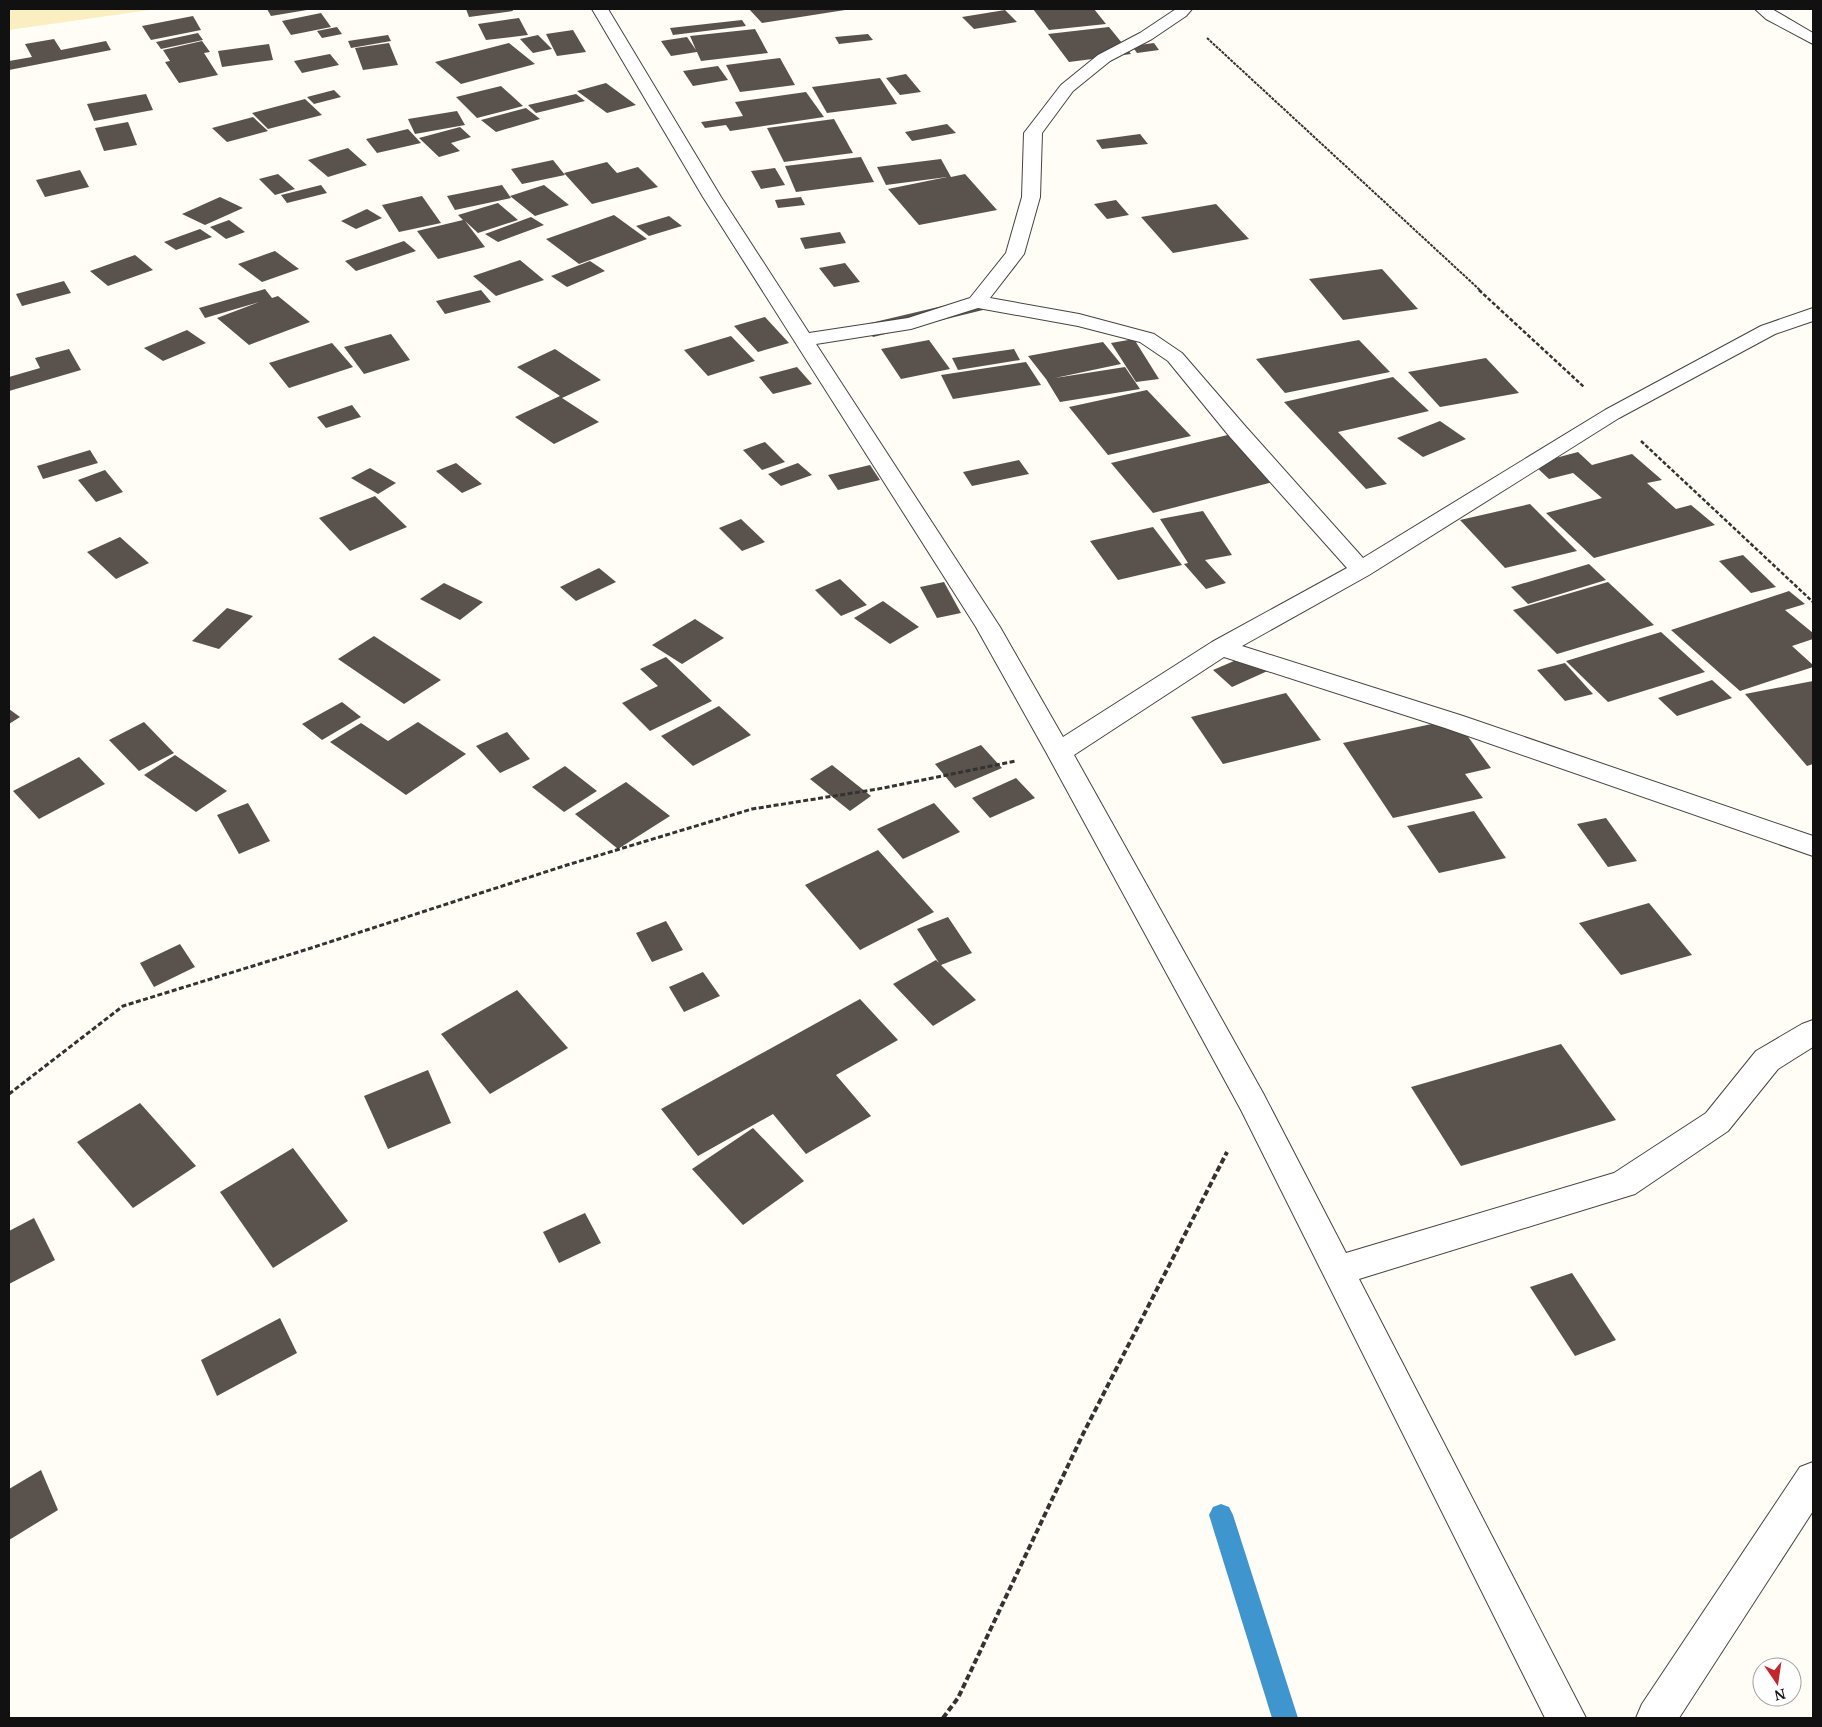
<svg xmlns="http://www.w3.org/2000/svg" width="1822" height="1727" font-family="'Noto Serif',serif">
	<rect width="100%" height="100%" fill="#fffdf5"/>
	<polygon fill="#fbeec1" points="9,9 156,9 9,30"/>
	<g fill="none" stroke-linecap="round" stroke-linejoin="round">
		<polygon fill="#3f96cf" fill-rule="evenodd" points="1221,1504 1229,1507 1233,1515 1298,1718 1272,1718 1209,1515 1213,1507"/>
	</g>
	<g fill="#5a524d">
		<polygon points="267,9 307,9 307,10 271,16"/>
		<polygon points="466,9 512,9 513,11 469,17"/>
		<polygon points="749,9 845,9 845,10 762,23"/>
		<polygon points="1033,9 1094,9 1106,24 1049,30"/>
		<polygon points="1005,10 1017,22 974,29 962,17"/>
		<polygon points="321,13 331,27 291,35 282,21"/>
		<polygon points="193,16 201,30 151,40 142,26"/>
		<polygon points="519,18 528,35 486,40 478,24"/>
		<polygon points="742,20 746,26 673,35 670,28"/>
		<polygon points="337,27 342,34 322,38 317,31"/>
		<polygon points="1109,27 1131,54 1069,62 1048,34"/>
		<polygon points="755,29 768,53 701,61 697,52 671,56 661,41 687,37 696,50 690,36"/>
		<polygon points="573,30 586,52 557,56 546,34"/>
		<polygon points="198,33 203,40 161,49 156,42"/>
		<polygon points="868,34 873,40 839,44 835,37"/>
		<polygon points="388,35 391,41 351,48 348,41"/>
		<polygon points="538,35 552,49 533,53 520,39"/>
		<polygon points="54,39 61,50 106,41 111,50 9,70 9,61 32,57 25,44"/>
		<polygon points="202,41 210,52 204,53 218,75 179,83 165,62 170,61 163,50"/>
		<polygon points="389,43 398,65 363,70 355,48"/>
		<polygon points="509,43 535,64 461,84 435,62"/>
		<polygon points="1154,43 1159,50 1137,53 1132,46"/>
		<polygon points="269,44 273,60 222,67 218,51"/>
		<polygon points="330,54 339,65 302,73 294,61"/>
		<polygon points="780,58 795,85 740,92 726,65"/>
		<polygon points="718,66 728,80 693,86 683,71"/>
		<polygon points="906,74 921,92 900,95 886,78"/>
		<polygon points="880,78 897,104 827,113 812,87"/>
		<polygon points="606,83 636,105 607,113 577,91"/>
		<polygon points="501,86 523,106 477,118 456,97"/>
		<polygon points="334,90 341,97 314,104 307,97"/>
		<polygon points="806,92 824,117 730,131 726,125 705,128 701,122 743,116 735,102"/>
		<polygon points="146,94 153,110 94,121 87,104"/>
		<polygon points="576,94 585,101 536,113 528,105"/>
		<polygon points="305,99 322,115 268,129 252,113"/>
		<polygon points="526,108 540,119 496,132 481,120"/>
		<polygon points="457,111 465,125 415,134 408,119"/>
		<polygon points="253,117 268,131 227,142 212,128"/>
		<polygon points="834,119 853,153 784,162 767,128"/>
		<polygon points="128,122 137,145 104,151 95,128"/>
		<polygon points="947,124 956,133 912,141 905,132"/>
		<polygon points="460,127 471,137 451,143 460,151 439,157 419,138"/>
		<polygon points="408,129 421,143 377,153 366,139"/>
		<polygon points="1140,134 1148,144 1102,149 1096,140"/>
		<polygon points="348,148 367,165 328,177 308,160"/>
		<polygon points="861,157 874,182 796,192 785,166"/>
		<polygon points="941,159 951,177 965,174 997,210 919,225 888,189 947,177 886,185 877,167"/>
		<polygon points="553,160 565,175 522,184 511,169"/>
		<polygon points="607,162 617,173 638,167 658,187 592,204 564,173"/>
		<polygon points="775,168 785,185 761,189 751,171"/>
		<polygon points="80,170 89,187 45,197 36,180"/>
		<polygon points="278,174 295,189 275,195 259,179"/>
		<polygon points="321,185 327,193 287,203 281,195"/>
		<polygon points="502,185 511,198 455,210 447,196"/>
		<polygon points="544,185 569,205 535,216 510,196"/>
		<polygon points="422,196 441,223 399,232 382,205"/>
		<polygon points="220,197 243,208 205,225 182,214"/>
		<polygon points="801,197 805,205 778,208 775,200"/>
		<polygon points="1116,200 1129,215 1107,219 1094,204"/>
		<polygon points="498,203 518,220 478,233 465,221 485,247 438,259 417,231 463,220 458,215"/>
		<polygon points="1216,204 1249,239 1173,253 1141,217"/>
		<polygon points="367,209 382,218 356,229 341,221"/>
		<polygon points="614,215 647,239 579,264 546,239"/>
		<polygon points="669,216 682,226 649,236 636,226"/>
		<polygon points="531,217 544,225 498,242 485,234"/>
		<polygon points="229,220 245,232 226,239 210,227"/>
		<polygon points="200,229 212,237 176,250 164,242"/>
		<polygon points="840,232 846,243 805,249 800,238"/>
		<polygon points="404,241 416,251 356,271 345,261"/>
		<polygon points="275,251 299,269 262,282 238,264"/>
		<polygon points="135,255 153,270 108,286 90,271"/>
		<polygon points="520,260 544,280 496,296 473,276"/>
		<polygon points="590,261 605,271 567,287 551,276"/>
		<polygon points="845,263 860,282 834,287 819,268"/>
		<polygon points="1382,269 1418,309 1343,320 1309,279"/>
		<polygon points="64,281 71,293 22,306 16,294"/>
		<polygon points="265,289 272,298 278,296 310,322 249,345 217,318 259,302 205,318 199,308"/>
		<polygon points="481,290 491,302 445,314 436,301"/>
		<polygon points="972,299 983,310 873,337 862,325"/>
		<polygon points="765,317 789,343 758,352 734,326"/>
		<polygon points="187,330 206,343 163,361 144,348"/>
		<polygon points="391,334 410,360 364,374 344,347"/>
		<polygon points="731,336 755,361 708,376 684,350"/>
		<polygon points="1134,339 1159,379 1136,382 1111,343"/>
		<polygon points="929,340 950,369 901,379 881,349"/>
		<polygon points="1359,340 1390,372 1285,393 1256,359"/>
		<polygon points="1103,342 1121,364 1055,378 1125,367 1140,389 1060,402 1046,379 1028,356"/>
		<polygon points="332,343 353,367 289,388 269,363"/>
		<polygon points="69,349 81,370 9,391 9,377 40,368 35,358"/>
		<polygon points="555,349 601,380 562,398 599,422 554,444 515,417 560,396 517,367"/>
		<polygon points="1014,349 1020,360 958,370 952,358"/>
		<polygon points="1486,358 1519,393 1440,407 1408,372"/>
		<polygon points="1026,362 1041,385 953,399 941,375"/>
		<polygon points="797,367 812,384 773,394 759,377"/>
		<polygon points="1393,377 1429,411 1338,432 1387,484 1366,489 1284,402"/>
		<polygon points="1147,390 1191,436 1108,455 1069,407"/>
		<polygon points="352,405 361,417 326,428 317,417"/>
		<polygon points="1440,421 1466,439 1423,457 1397,438"/>
		<polygon points="1236,433 1281,480 1153,513 1111,463"/>
		<polygon points="765,442 785,462 762,470 743,450"/>
		<polygon points="90,450 98,463 43,479 37,466"/>
		<polygon points="1578,452 1592,465 1632,454 1662,480 1647,483 1676,509 1691,505 1715,525 1594,558 1546,513 1602,498 1573,473 1549,479 1533,464"/>
		<polygon points="1019,460 1029,474 972,486 963,472"/>
		<polygon points="456,463 482,484 462,493 436,471"/>
		<polygon points="798,463 812,475 781,486 768,474"/>
		<polygon points="870,465 880,480 838,490 828,475"/>
		<polygon points="370,468 396,483 378,494 351,478"/>
		<polygon points="105,470 123,492 96,502 78,480"/>
		<polygon points="375,496 407,527 350,551 319,518"/>
		<polygon points="1530,504 1577,551 1505,568 1460,520"/>
		<polygon points="1203,511 1232,555 1205,560 1226,583 1206,589 1184,564 1188,563 1160,519"/>
		<polygon points="741,519 765,542 742,551 719,528"/>
		<polygon points="1153,527 1182,565 1118,580 1090,541"/>
		<polygon points="120,537 149,563 116,579 87,552"/>
		<polygon points="1743,555 1776,587 1751,593 1719,561"/>
		<polygon points="1589,564 1606,580 1528,604 1511,587"/>
		<polygon points="599,568 616,582 576,601 560,587"/>
		<polygon points="840,579 867,605 841,616 815,590"/>
		<polygon points="944,582 961,613 937,618 920,587"/>
		<polygon points="1608,582 1654,625 1557,654 1513,610"/>
		<polygon points="444,583 483,602 460,620 420,599"/>
		<polygon points="1789,591 1805,604 1785,610 1813,633 1813,639 1792,646 1813,665 1813,667 1740,691 1671,630"/>
		<polygon points="883,601 919,627 890,644 854,618"/>
		<polygon points="227,608 253,616 219,649 192,641"/>
		<polygon points="695,619 724,638 682,664 652,645"/>
		<polygon points="1661,632 1705,672 1608,702 1566,661"/>
		<polygon points="374,636 441,680 404,704 338,659"/>
		<polygon points="1255,652 1274,668 1232,687 1213,670"/>
		<polygon points="666,657 712,701 650,731 622,703 658,686 640,669"/>
		<polygon points="1565,663 1593,694 1565,701 1537,670"/>
		<polygon points="1712,680 1732,698 1677,716 1658,698"/>
		<polygon points="1813,681 1813,764 1807,766 1745,694"/>
		<polygon points="1286,693 1321,740 1223,764 1191,717"/>
		<polygon points="342,702 361,717 322,740 302,724"/>
		<polygon points="719,706 751,735 693,766 661,736"/>
		<polygon points="9,709 20,717 9,724"/>
		<polygon points="1455,719 1491,768 1465,774 1483,798 1393,818 1343,743"/>
		<polygon points="144,722 174,753 139,771 109,740"/>
		<polygon points="418,722 466,754 406,795 330,742 361,723 388,741"/>
		<polygon points="507,732 530,759 500,773 476,746"/>
		<polygon points="981,745 1002,768 955,788 935,764"/>
		<polygon points="175,755 227,791 196,812 144,775"/>
		<polygon points="79,757 105,784 39,819 13,791"/>
		<polygon points="832,765 871,796 850,811 810,779"/>
		<polygon points="565,766 597,791 564,812 532,787"/>
		<polygon points="1016,778 1035,798 990,818 972,798"/>
		<polygon points="626,782 670,816 618,849 575,814"/>
		<polygon points="248,803 270,841 239,854 217,815"/>
		<polygon points="934,803 960,832 903,859 877,829"/>
		<polygon points="1474,811 1506,858 1439,873 1407,826"/>
		<polygon points="1606,818 1637,861 1608,867 1577,824"/>
		<polygon points="878,850 934,912 860,950 805,885"/>
		<polygon points="1649,903 1692,955 1621,975 1579,923"/>
		<polygon points="948,917 972,953 941,965 976,1000 933,1026 893,984 936,960 939,963 917,929"/>
		<polygon points="666,921 683,950 652,962 636,933"/>
		<polygon points="180,944 195,967 154,987 140,963"/>
		<polygon points="703,972 720,996 684,1012 669,987"/>
		<polygon points="517,990 568,1048 490,1094 441,1034"/>
		<polygon points="860,999 898,1040 836,1075 871,1116 806,1154 773,1114 698,1156 661,1109"/>
		<polygon points="1561,1044 1616,1120 1461,1166 1411,1087"/>
		<polygon points="428,1070 451,1123 388,1149 364,1096"/>
		<polygon points="140,1103 196,1166 133,1208 77,1142"/>
		<polygon points="753,1128 804,1181 743,1225 692,1169"/>
		<polygon points="293,1148 348,1221 273,1268 220,1192"/>
		<polygon points="585,1213 601,1243 559,1263 543,1232"/>
		<polygon points="34,1218 55,1260 9,1284 9,1231"/>
		<polygon points="1572,1273 1616,1340 1575,1356 1530,1287"/>
		<polygon points="280,1318 297,1353 217,1396 201,1360"/>
		<polygon points="41,1470 58,1510 9,1540 9,1489"/>
	</g>
	<g fill="none" stroke-linecap="round" stroke-linejoin="round">
		<g stroke="#444" stroke-width="2">
			<g id="street">
				<path d="M592,9H608L721,197L809,333L908,318L970,298L1006,253L1022,197L1024,133L1061,85L1098,55L1140,33L1176,9H1192L1186,16L1152,39L1110,61L1073,91L1042,133L1040,197L1024,254L990,298L1079,314L1154,334L1182,353L1246,427L1363,558L1605,410L1761,326L1813,308V321L1775,334L1619,418L1369,575L1242,646L1463,716L1813,836V856L1445,728L1224,657L1074,755L1263,1093L1346,1253L1614,1173L1706,1113L1756,1051L1802,1024L1813,1020V1047L1778,1069L1728,1131L1635,1194L1359,1279L1586,1718H1545L1241,1110L1046,752L976,627L703,197ZM978,308L1078,326L1140,342L1168,361L1230,437L1347,568L1212,642L1063,737L1000,627L816,344L911,329Z"/>
				<polygon points="1755,9 1772,9 1813,33 1813,44 1766,19"/>
				<polygon points="1813,1462 1813,1511 1679,1718 1636,1718 1642,1704 1800,1467"/>
			</g>
		</g>
		<polyline stroke="#333" stroke-width="2" stroke-dasharray="3 1" stroke-linecap="butt" points="1207,38 1481,291"/>
		<g stroke="#333" stroke-width="2.5" stroke-dasharray="4 2" stroke-linecap="butt">
			<polyline points="1479,290 1584,387"/>
			<polyline points="1641,441 1813,602"/>
		</g>
		<polyline stroke="#333" stroke-width="3" stroke-dasharray="5 2.5" stroke-linecap="butt" points="9,1094 123,1006 308,949 567,865 752,809 878,789 1016,761"/>
		<polyline stroke="#333" stroke-width="4" stroke-dasharray="6 3" stroke-linecap="butt" points="943,1718 958,1698 1083,1434 1227,1152"/>
		<use href="#street" fill="#fff" fill-rule="evenodd"/>
	</g>
	<rect width="1822" height="1727" fill="none" stroke="#111111" stroke-width="20"/>
	<g transform="translate(1777 1682) rotate(167)"><circle r="24" fill="#ffffff" stroke="#a0a0a0"/>
	<path d="M0-4L9 19L0 12L-9 19Z" fill="#c4262e"/>
	<text y="-8" font-size="14" font-weight="bold" text-anchor="middle" fill="#111111">N</text>
	</g>
</svg>
